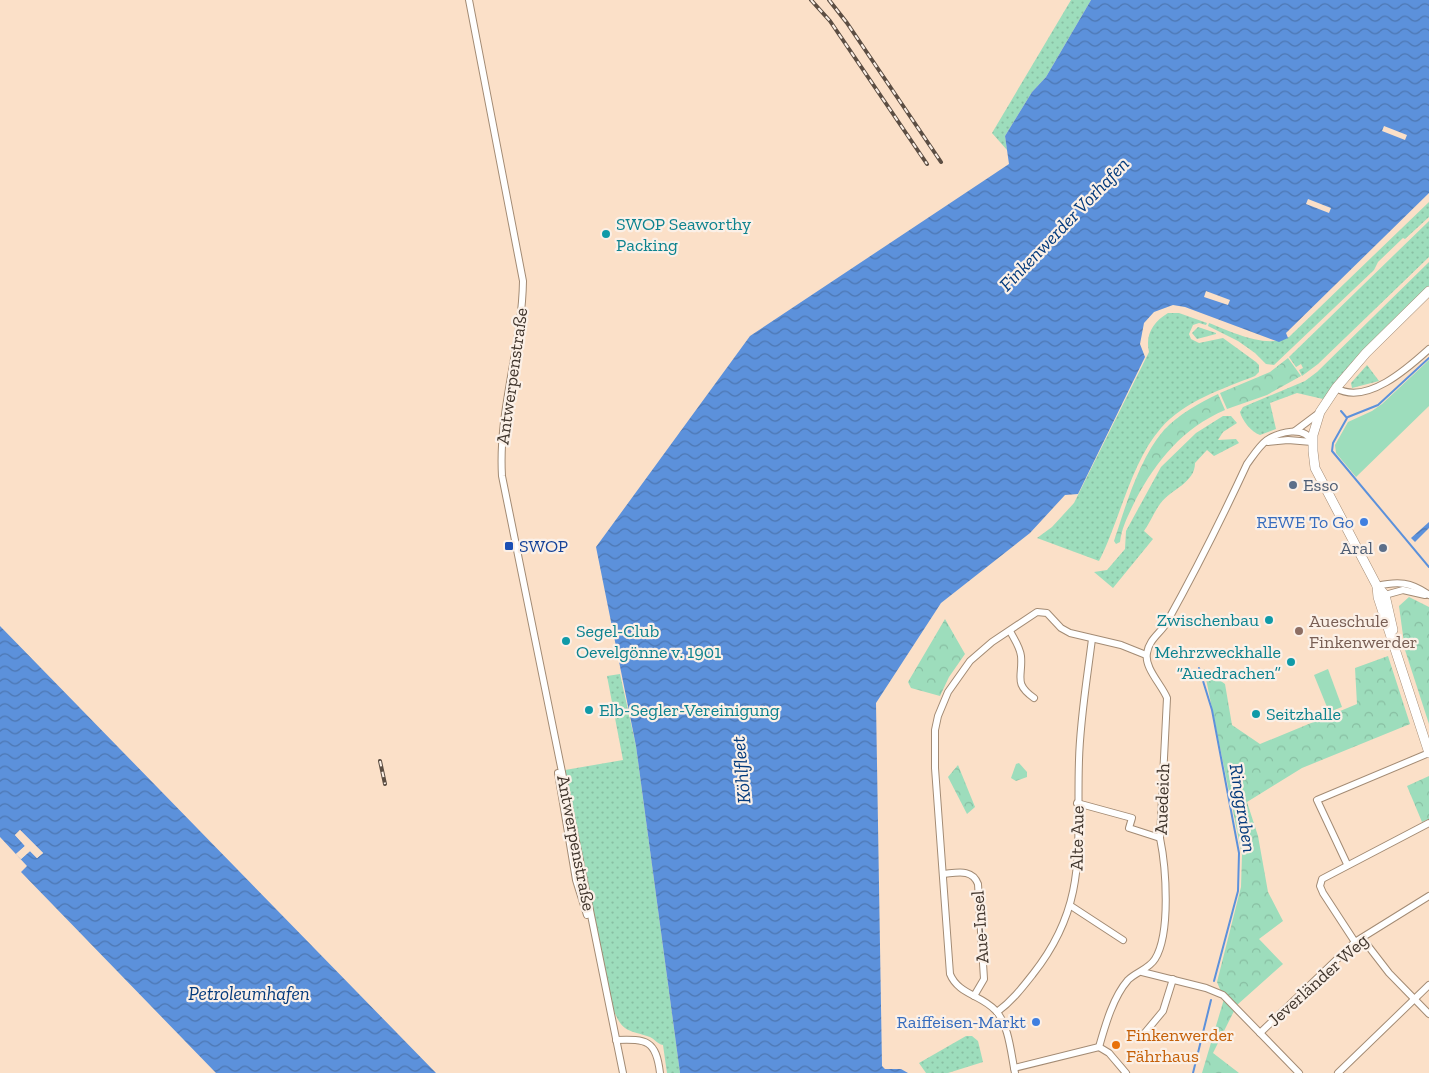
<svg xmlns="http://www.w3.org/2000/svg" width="1429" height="1073" font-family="'Zilla Slab',serif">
	<defs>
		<pattern id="grass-dots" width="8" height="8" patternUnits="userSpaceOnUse" patternTransform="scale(1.25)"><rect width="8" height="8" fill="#9dddbc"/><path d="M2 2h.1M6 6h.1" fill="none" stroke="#88bea2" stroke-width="1.8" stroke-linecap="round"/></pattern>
		<pattern id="park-crowns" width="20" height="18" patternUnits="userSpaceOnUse" patternTransform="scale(1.25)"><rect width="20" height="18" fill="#9dddbc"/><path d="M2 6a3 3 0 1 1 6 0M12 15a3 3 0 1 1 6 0" fill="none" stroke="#88bea2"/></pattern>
		<pattern id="water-waves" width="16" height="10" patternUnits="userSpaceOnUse" patternTransform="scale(1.25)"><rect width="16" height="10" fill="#5c91db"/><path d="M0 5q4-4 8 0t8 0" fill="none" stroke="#4d77b2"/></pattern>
	</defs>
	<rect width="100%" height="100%" fill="#fbe0c8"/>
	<g fill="url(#grass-dots)">
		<polygon points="1071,0 1091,0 1046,77 1032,92 1005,136 1007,150 992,133"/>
		<path d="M1429,202V217L1405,239L1403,238L1378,262L1374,270L1274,365L1266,364L1255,353L1238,341L1208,326L1209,323C1232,332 1266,349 1289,337Z"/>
		<polygon points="1429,221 1429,257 1318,364 1302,376 1299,370 1303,368 1301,364 1296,367 1289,357"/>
		<path d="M1429,262V286L1372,341L1323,399L1297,393L1270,403L1276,429L1260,435C1251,432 1242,420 1240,412L1243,407L1305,381L1317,372Z"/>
		<path d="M1168,313H1179L1207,323L1206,325L1199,323L1193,325L1189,334L1191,339L1199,343L1223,338L1256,362L1259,365V372L1255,376C1222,389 1185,401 1161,428C1131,462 1120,520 1099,561L1037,538L1052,527L1074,503L1149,352C1145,335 1153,322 1168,313Z"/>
		<polygon points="1198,327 1216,333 1216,334 1197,339 1192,333"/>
		<polygon points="1367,365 1379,381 1352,388 1351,383"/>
		<path d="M1223,416H1231L1237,423L1223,432L1218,440L1236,439L1239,443L1214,456L1207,450L1195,463C1195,483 1171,489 1160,504C1154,512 1150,523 1144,531L1153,539L1113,588L1094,572L1107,570L1125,549L1126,531L1161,467L1196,433Z"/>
		<path d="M620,674L636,746L680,1073H667L663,1045C657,1044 655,1039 650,1037C625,1029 622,1032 612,1006L565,770L623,760L607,676Z"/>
		<polygon points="966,1036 972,1036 978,1041 983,1062 948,1073 926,1073 919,1063"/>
	</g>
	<g fill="url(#park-crowns)">
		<polygon points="1288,358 1301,376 1267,395 1227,409 1220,393 1270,372"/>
		<path d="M1218,394L1225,410C1183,428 1157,460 1136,499C1129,514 1122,526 1120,542L1116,544L1114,541C1126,505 1139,459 1164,430C1179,414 1199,403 1218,394Z"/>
		<polygon points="1409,597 1429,607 1429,724 1405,650 1399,606"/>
		<polygon points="945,619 965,654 949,677 940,696 911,688 908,682"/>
		<polygon points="1388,656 1410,724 1302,768 1247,802 1258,836 1268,892 1283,921 1259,939 1283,964 1237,1005 1213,1053 1239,1073 1202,1073 1224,999 1217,982 1241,887 1242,855 1204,669 1225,684 1232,725 1260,744 1357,704 1355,668"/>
		<polygon points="1019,763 1027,772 1027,777 1016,781 1011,778 1016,764"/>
		<polygon points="958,765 975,807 967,814 948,777"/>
		<polygon points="1429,776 1429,819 1422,822 1407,786"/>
	</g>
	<g fill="#9dddbc">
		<polygon points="1429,360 1429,406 1356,477 1336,453 1335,445 1348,422 1372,411 1382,404"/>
		<polygon points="1328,669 1342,707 1329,712 1314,675"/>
	</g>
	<g fill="url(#water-waves)" fill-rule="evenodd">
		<polygon points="1091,0 1429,0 1429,193 1286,333 1288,338 1279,342 1185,307 1173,305 1154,312 1144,323 1140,344 1145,357 1078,494 1065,495 1030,533 941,603 876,703 882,1066 885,1069 901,1069 908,1073 680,1073 636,746 596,547 750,336 1009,164 1005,136 1032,92 1046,77"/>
		<polygon points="1429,522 1429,528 1415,542 1411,538"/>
		<path d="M0,626L436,1073H216L21,872L27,866L0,837ZM20,830L43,853L37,858L30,851L21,859L16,854L25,846L15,835Z"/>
	</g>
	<g fill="#fbe0c8" fill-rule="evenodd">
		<polygon points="1384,126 1407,135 1405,140 1382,131"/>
		<polygon points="1308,199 1331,208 1329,213 1306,204"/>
		<polygon points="1206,291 1230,300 1228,305 1204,297"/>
		<path d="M20,830L43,853L37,858L30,851L21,859L16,854L25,846L15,835ZM20,833L39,853L37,854L30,848L21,856L20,854L27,846L18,835Z"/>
	</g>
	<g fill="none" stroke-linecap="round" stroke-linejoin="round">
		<g stroke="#5c91db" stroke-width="2">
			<polyline points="1341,411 1347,418 1333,443 1332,451 1429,567"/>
			<polyline points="1348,417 1378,405 1429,358"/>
			<polyline points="1199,668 1212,710 1239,853 1238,891 1214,981"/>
			<polyline points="1193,1073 1211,1000"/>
		</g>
		<g stroke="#a38b74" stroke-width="8">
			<g id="street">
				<path d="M469,0L523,281C522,347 498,410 502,476L623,1073"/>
				<path d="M1336,388C1366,406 1408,368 1429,349"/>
				<polyline points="1295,431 1319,413"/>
				<polyline points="1268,442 1288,440 1312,442"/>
				<path d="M1377,586C1398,581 1411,582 1429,595"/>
				<polyline points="1385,595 1403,590 1425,595"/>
				<path d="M1010,631C1014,639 1020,647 1021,656C1023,677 1013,683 1034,698"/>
				<polyline points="558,773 576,880 587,915"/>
				<polyline points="1077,803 1132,818 1129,828 1160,838"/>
				<polyline points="1347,864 1317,800 1429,753"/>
				<path d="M943,874C956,873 972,868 978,884L984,979L974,996"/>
				<polyline points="1071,906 1123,940"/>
				<polyline points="1362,938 1389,973 1429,1014"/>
				<polyline points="1355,942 1323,893 1320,886 1322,879 1429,823"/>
				<polyline points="1142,972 1206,988 1223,995 1299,1073"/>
				<path d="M997,1012C1012,1001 1022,988 1033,974C1090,902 1076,844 1079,760C1080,720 1087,679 1092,639"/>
				<polyline points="1260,1033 1355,942 1429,896"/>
				<polyline points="1143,1035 1163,1011 1173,979"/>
				<path d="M616,1040C647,1039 656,1040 660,1073"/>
				<path d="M1099,1047C1105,1026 1113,997 1128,980C1136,972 1149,969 1155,959C1171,933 1166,867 1160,838L1167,698C1162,685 1144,668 1147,653C1149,639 1161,633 1167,622C1196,570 1222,518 1247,464C1253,456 1259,446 1267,440C1279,432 1305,425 1312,442"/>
				<polyline points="1099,1047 1109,1053 1126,1073"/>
				<polyline points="1014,1068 1099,1047"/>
				<path d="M1015,1073C1011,1054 1009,1024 995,1010C981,995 958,994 950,974L935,768V730L938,716L948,692L970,661L992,642L1037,612L1047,613L1061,628L1070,633L1121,645L1146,655"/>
				<polyline points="1338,1073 1429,985"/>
			</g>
		</g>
		<g stroke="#a38b74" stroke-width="10">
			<g id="secondary">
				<polyline points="1429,291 1366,353 1336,388 1320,412 1313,435 1313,451 1315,468 1377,586 1378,597 1429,753"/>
				<polyline points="1377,586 1385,595 1393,630"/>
			</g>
		</g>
		<use href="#street" stroke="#fff" stroke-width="6"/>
		<use href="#secondary" stroke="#fff" stroke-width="9"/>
		<g stroke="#5c4e43" stroke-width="4">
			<g id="rail">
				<polyline points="811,0 830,21 927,164"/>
				<polyline points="829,0 847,23 941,162"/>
				<polyline points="380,761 385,784"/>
			</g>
		</g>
		<use href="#rail" stroke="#fbf0e7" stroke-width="2" stroke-dasharray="5.5" stroke-linecap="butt"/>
	</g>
	<g fill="#0f9aa8" stroke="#fbf0e7" stroke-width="2">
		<circle cx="606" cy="234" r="5"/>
		<circle cx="1269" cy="620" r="5"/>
		<circle cx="566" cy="641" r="5"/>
		<circle cx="1291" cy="662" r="5"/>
		<circle cx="589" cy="710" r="5"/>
		<circle cx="1256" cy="714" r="5"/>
	</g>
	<g fill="#5c6f8a" stroke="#fbf0e7" stroke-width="2">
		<circle cx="1293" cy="485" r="5"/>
		<circle cx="1383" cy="548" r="5"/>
	</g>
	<g fill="#3f7fe0" stroke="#fbf0e7" stroke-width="2">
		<circle cx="1364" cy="522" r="5"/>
		<circle cx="1036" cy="1022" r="5"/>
	</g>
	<rect fill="#1a4fb4" stroke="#fbf0e7" stroke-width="2" x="504" y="541" width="10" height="10" rx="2.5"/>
	<circle fill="#8d6e63" stroke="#fbf0e7" stroke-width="2" cx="1299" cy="631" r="5"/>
	<circle fill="#e8710a" stroke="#fbf0e7" stroke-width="2" cx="1116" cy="1045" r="5"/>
	<g text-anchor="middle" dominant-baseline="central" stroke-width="4.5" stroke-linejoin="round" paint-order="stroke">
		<g font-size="18" fill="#0d838f" stroke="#fbf0e7" text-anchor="start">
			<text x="616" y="224">SWOP Seaworthy<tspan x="616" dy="21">Packing</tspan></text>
			<text x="1259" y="620" text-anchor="end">Zwischenbau</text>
			<text x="576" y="631">Segel-Club<tspan x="576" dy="21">Oevelgönne v. 1901</tspan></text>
			<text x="1281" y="652" text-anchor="end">Mehrzweckhalle<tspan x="1281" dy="21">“Auedrachen”</tspan></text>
			<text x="599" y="710">Elb-Segler-Vereinigung</text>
			<text x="1266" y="714">Seitzhalle</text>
		</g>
		<g font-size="18" fill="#40352c" stroke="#fbf0e7">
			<text transform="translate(512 376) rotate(-82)">Antwerpenstraße</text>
			<text transform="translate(1162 799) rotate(-88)">Auedeich</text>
			<text transform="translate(1077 838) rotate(-89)">Alte Aue</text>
			<text transform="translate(576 843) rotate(79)">Antwerpenstraße</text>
			<text transform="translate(980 927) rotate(-94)">Aue-Insel</text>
			<text transform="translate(1318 980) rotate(-42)">Jeverländer Weg</text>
		</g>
		<g font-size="18" fill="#4e5e75" stroke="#fbf0e7" text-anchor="start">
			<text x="1303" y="485">Esso</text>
			<text x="1373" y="548" text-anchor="end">Aral</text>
		</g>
		<g font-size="18" fill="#366cbe" stroke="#fbf0e7" text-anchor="end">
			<text x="1354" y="522">REWE To Go</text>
			<text x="1026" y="1022">Raiffeisen-Markt</text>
		</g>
		<g font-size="18" fill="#164399" stroke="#fbf0e7" text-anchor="start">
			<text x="519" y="546">SWOP</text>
		</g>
		<g font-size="18" fill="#785e54" stroke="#fbf0e7" text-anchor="start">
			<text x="1309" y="621">Aueschule<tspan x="1309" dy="21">Finkenwerder</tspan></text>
		</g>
		<g font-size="18" fill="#c56008" stroke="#fbf0e7" text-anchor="start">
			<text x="1126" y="1035">Finkenwerder<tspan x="1126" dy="21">Fährhaus</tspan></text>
		</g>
		<g font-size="19" font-style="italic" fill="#033a7c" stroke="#fbf0e7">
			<text transform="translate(1064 224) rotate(-46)">Finkenwerder Vorhafen</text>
			<text transform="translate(741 770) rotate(-95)">Köhlfleet</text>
			<text transform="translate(1243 808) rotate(81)">Ringgraben</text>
			<text x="249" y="993">Petroleumhafen</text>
		</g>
	</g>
</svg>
